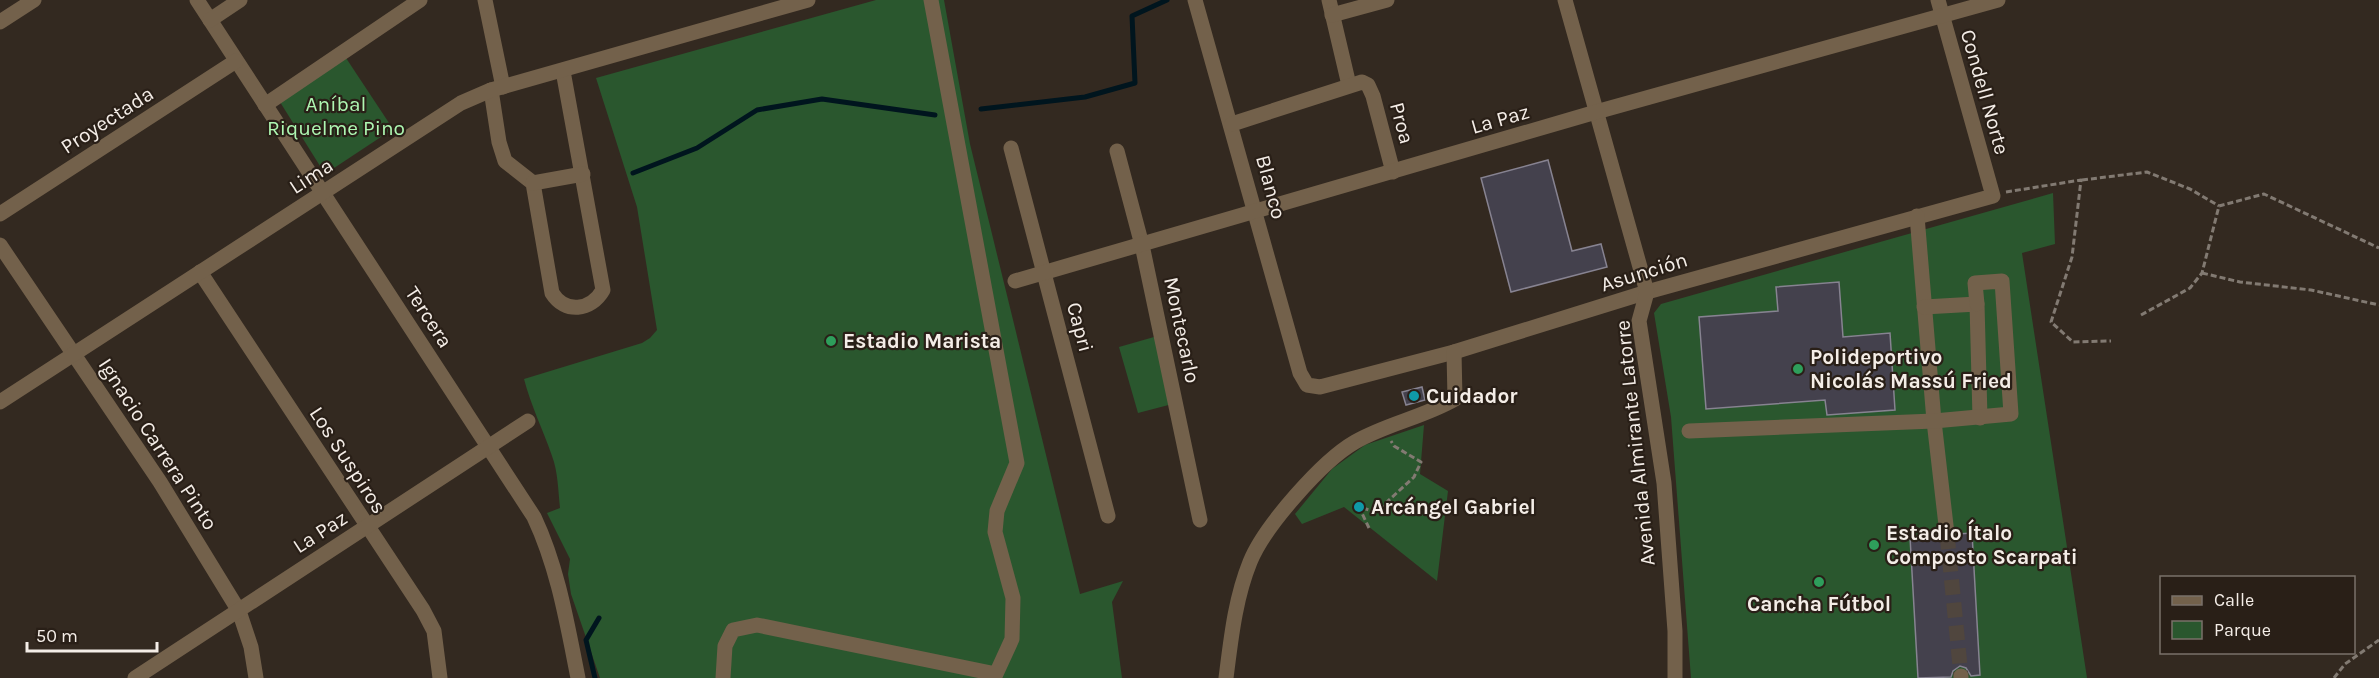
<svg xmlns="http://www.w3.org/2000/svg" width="2379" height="678" font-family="Karla,sans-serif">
	<rect width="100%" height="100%" fill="#332920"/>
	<g fill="#2a572e">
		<path d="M876,0H944L970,144L1080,594L1123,581L1112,602L1122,678H600L571,594L568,574L570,559L547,513L560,508C558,490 558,472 552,456C543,430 531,406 524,379L642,343L650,338L657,330L637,207L596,78Z"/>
		<polygon points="346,58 393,129 325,174 280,102"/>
		<polygon points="2053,193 2055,244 2022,253 2087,678 1691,678 1671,417 1654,313 1661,304"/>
		<polygon points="1161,335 1180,402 1138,413 1119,347"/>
		<polygon points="1424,425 1420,474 1448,491 1437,581 1344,507 1302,524 1295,514 1332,469 1365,445"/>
	</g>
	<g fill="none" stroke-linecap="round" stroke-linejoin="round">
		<g stroke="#00151e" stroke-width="5">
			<polyline points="981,109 1085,97 1135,83 1132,16 1167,0"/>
			<polyline points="633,173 697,148 757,110 822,99 935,115"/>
			<polyline points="595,678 586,640 599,618"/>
		</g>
	</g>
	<g fill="#44414d" stroke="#878391" stroke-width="1.5">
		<polygon points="1548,160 1572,251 1601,244 1607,267 1511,292 1481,178"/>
		<polygon points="1839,282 1843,337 1890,333 1895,410 1827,415 1825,400 1706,409 1699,317 1778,311 1776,287"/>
		<polygon points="1422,387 1425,400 1406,405 1402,392"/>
		<polygon points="1972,533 1980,675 1971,676 1966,668 1960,666 1953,671 1951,677 1918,678 1910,537 1937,535 1940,540 1948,544 1953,541 1957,534"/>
	</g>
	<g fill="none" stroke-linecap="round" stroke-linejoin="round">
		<polyline stroke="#50463e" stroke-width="15" stroke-dasharray="15 8" stroke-linecap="butt" points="1947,534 1961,676"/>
		<g stroke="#827a72" stroke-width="3" stroke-dasharray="6 3" stroke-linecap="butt">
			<polyline points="2082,180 2147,172 2190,189 2219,206"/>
			<polyline points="2006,192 2081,180 2072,257 2051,322 2073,342 2111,341"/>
			<polyline points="2202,273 2240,282 2311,290 2379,305"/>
			<polyline points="2141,315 2190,288 2202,273 2219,206 2264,194 2379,248"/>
			<polyline points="1369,528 1359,507 1376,512 1414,477 1421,462 1394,446 1391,441"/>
			<polyline points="2334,678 2345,664 2379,640"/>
		</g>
		<g stroke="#73614b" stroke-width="15">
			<path d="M197,0L534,517C558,568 567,623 578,678"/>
			<polyline points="485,0 503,87"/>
			<polyline points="1195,0 1300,373 1307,385 1320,387 1454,352 1647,292 1993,196 1938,0"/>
			<polyline points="1329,0 1349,85"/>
			<polyline points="1565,0 1647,292 1639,321 1664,483 1675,631 1675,678"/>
			<polyline points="1332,15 1387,0"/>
			<polyline points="210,20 240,0"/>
			<polyline points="0,22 34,0"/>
			<path d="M491,90L499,142L505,161L533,183L552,293C565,314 591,311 603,290L563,71"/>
			<polyline points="265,105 420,0"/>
			<polyline points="1232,124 1362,82 1368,85 1373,96 1393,172"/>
			<polyline points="1011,148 1108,516"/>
			<polyline points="1117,151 1142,245 1200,520"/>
			<polyline points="533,183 583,174"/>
			<polyline points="0,214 236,61"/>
			<polyline points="1917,216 1934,421 1947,534"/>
			<polyline points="0,245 160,482 239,611 251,647 256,678"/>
			<polyline points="200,272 423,610 434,631 440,678"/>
			<polyline points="1015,281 1596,112 1998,0"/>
			<polyline points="1924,307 1977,304 1980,418"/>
			<polyline points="0,402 461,103 491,90 808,0"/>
			<polyline points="1689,431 1934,421 2011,414 2002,281 1975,283 1977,304"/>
			<polyline points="1961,676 1961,678"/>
			<polyline points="135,678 528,421"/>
			<polyline points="723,678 725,646 733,630 757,625 996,674 1012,639 1013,598 995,532 997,511 1017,463 931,0"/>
			<path d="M1226,678C1231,639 1235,599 1250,562C1264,527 1322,461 1355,442C1386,424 1424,417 1455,399L1454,352"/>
		</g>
	</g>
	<g fill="#2e9e5b" stroke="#291f17" stroke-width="2">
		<circle cx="831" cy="341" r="6"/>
		<circle cx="1798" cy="369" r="6"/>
		<circle cx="1874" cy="545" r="6"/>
		<circle cx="1819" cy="582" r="6"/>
	</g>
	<g fill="#0f9aa8" stroke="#291f17" stroke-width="2">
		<circle cx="1414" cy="396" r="6"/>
		<circle cx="1359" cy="507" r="6"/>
	</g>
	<g text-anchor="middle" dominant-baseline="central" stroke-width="4.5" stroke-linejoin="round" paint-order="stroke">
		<g font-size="21" fill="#f4ede7" stroke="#291f17">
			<text transform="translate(1985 92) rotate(74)">Condell Norte</text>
			<text transform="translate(1500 119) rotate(-16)">La Paz</text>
			<text transform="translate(107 120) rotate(-33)">Proyectada</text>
			<text transform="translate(1402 123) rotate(75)">Proa</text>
			<text transform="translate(311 176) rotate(-33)">Lima</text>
			<text transform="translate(1271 187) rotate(75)">Blanco</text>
			<text transform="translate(1644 272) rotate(-17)">Asunción</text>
			<text transform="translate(429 317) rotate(57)">Tercera</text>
			<text transform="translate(1080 327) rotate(75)">Capri</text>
			<text transform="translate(1182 330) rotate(78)">Montecarlo</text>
			<text transform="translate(1635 443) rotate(-96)">Avenida Almirante Latorre</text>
			<text transform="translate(158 444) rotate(57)">Ignacio Carrera Pinto</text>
			<text transform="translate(348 460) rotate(57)">Los Suspiros</text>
			<text transform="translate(320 532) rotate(-33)">La Paz</text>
		</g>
		<g font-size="21" fill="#aef7b2" stroke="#291f17">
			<text x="336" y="104">Aníbal<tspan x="336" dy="24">Riquelme Pino</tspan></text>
		</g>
		<g font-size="21" font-weight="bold" fill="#f4ede7" stroke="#291f17" text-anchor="start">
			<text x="843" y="341">Estadio Marista</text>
			<text x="1810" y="357">Polideportivo<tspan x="1810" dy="24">Nicolás Massú Fried</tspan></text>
			<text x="1426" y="396">Cuidador</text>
			<text x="1371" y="507">Arcángel Gabriel</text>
			<text x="1886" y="533">Estadio Ítalo<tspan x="1886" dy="24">Composto Scarpati</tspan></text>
			<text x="1819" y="604" text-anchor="middle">Cancha Fútbol</text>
		</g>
	</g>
	<rect x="2160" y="576" width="195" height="78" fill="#291f17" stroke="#7a716a" stroke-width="1.5"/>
	<rect x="2172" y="596" width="30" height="9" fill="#73614b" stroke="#7a716a" stroke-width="1.5"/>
	<text x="2214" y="606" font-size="18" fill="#f4ede7">Calle</text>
	<rect x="2172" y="621" width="30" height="18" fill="#2a572e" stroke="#7a716a" stroke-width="1.5"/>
	<text x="2214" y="636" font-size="18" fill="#f4ede7">Parque</text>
	<path d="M27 642v9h130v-9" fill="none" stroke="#f4ede7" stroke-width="3"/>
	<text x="36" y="642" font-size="18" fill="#f4ede7" stroke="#291f17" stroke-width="4.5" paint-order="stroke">50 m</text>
</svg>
